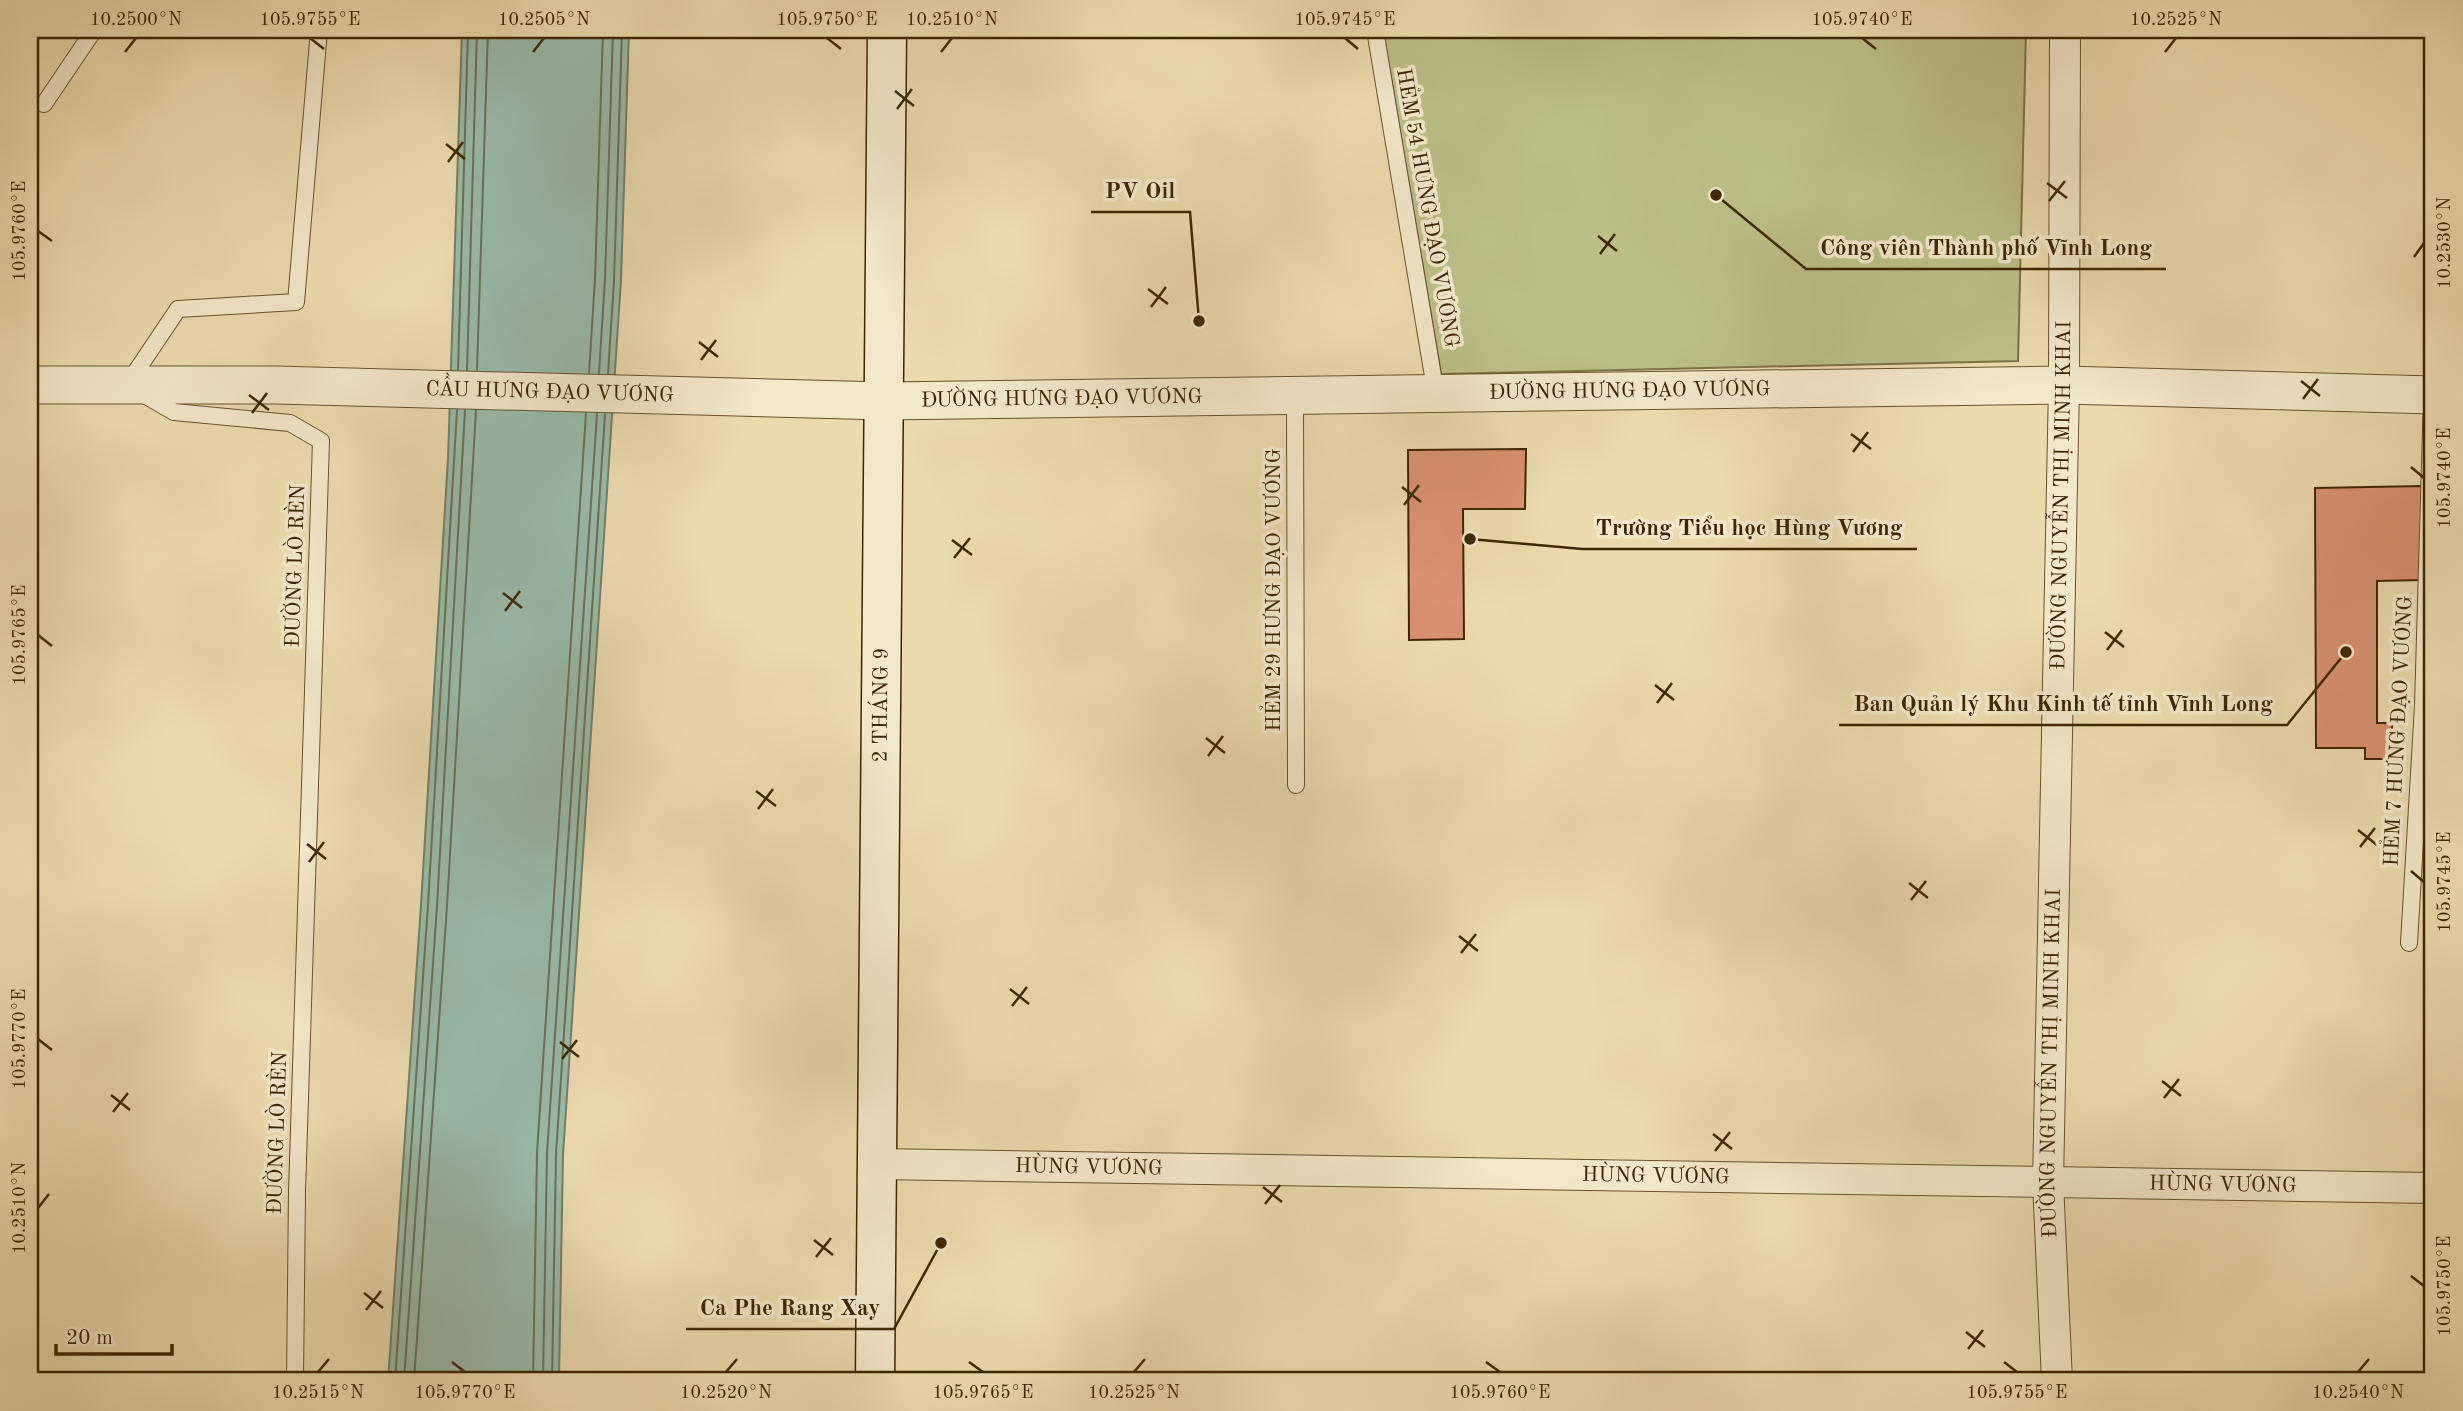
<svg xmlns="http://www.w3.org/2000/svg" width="2463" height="1411" font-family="'Old Standard TT',serif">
	<rect width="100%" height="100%" fill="#ebdaae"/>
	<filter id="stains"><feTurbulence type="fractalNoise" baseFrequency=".00286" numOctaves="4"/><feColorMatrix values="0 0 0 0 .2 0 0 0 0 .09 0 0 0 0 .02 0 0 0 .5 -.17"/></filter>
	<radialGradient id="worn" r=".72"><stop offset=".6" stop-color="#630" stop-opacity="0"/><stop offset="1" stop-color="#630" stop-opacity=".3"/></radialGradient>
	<polygon fill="#bcbe87" stroke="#7d7245" stroke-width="2" points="1383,30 2026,30 2018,361 1441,374"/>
	<polygon fill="#98bbaa" stroke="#747f67" stroke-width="2" points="462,30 629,30 621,280 563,1155 559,1381 388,1381 421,905 448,458"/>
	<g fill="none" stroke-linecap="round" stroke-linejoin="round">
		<g stroke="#6b7056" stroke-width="2">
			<polyline points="458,370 468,30"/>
			<polyline points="467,370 477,30"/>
			<polyline points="477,370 488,30"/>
			<polyline points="589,373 595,279 603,30"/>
			<polyline points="599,373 605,279 613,30"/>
			<polyline points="608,374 614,280 622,30"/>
			<polyline points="395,1381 428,905 457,410"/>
			<polyline points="404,1381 437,906 465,410"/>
			<polyline points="414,1381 447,906 476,410"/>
			<polyline points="533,1381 537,1153 586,413"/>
			<polyline points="543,1381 547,1153 597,414"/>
			<polyline points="552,1381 556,1154 605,414"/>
		</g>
	</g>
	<g fill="#da9071" stroke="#3e2603" stroke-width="2">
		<polygon points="1526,449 1525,509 1463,509 1464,639 1409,640 1408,450"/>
		<polygon points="2422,486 2422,580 2377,581 2377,723 2392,723 2392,759 2365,759 2365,748 2316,748 2315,488"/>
	</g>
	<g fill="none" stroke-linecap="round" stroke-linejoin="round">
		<g stroke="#69532e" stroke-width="18">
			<g id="service">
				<polyline points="1375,30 1436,394"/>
				<polyline points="44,104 94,30"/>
				<polyline points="1295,396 1296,785"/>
				<polyline points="2409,943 2423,706 2432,395"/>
				<polyline points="295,1381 297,1192 321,441 290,423 174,412 127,385 178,309 296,302 319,30"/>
			</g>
		</g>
		<g stroke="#69532e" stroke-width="32">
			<g id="minor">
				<path id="s1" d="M877,1164L2433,1188"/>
				<path id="s2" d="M2057,1381L2048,1182L2064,385L2065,30"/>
			</g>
		</g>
		<g stroke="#69532e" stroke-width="39">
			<g id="tertiary">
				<path id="s3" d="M30,385H276L884,401L2064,385L2433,395"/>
			</g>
		</g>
		<g stroke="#3e2603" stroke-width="41">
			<g id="secondary">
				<path id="s4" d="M875,1381L887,30"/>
			</g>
		</g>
		<use href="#service" stroke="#f2e7ca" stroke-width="16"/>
		<use href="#minor" stroke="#f2e7ca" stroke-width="30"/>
		<use href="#tertiary" stroke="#f2e7ca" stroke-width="37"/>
		<use href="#secondary" stroke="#f2e7ca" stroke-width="38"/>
	</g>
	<path fill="none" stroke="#3e2603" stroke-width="2.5" d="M310,38L324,49M827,38L841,49M1345,38L1358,49M1862,38L1876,49M125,52L136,38M533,52L544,38M941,52L952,38M2165,52L2176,38M895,91L914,106M897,109L912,89M446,144L465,159M448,162L463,142M2047,183L2067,198M2049,201L2065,181M38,231L52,241M1598,236L1617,251M1600,254L1615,234M2414,257L2424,243M1148,289L1168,304M1151,307L1166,287M699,342L718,357M701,360L716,340M2301,381L2320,396M249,395L269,410M2303,399L2318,379M252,413L267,393M1851,434L1871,449M1853,452L1868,432M2411,467L2424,478M1402,487L1421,502M1404,505L1419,485M952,540L972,555M954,558L970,538M503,593L522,608M505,611L520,591M2105,632L2124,647M38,635L52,646M2107,650L2122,630M1655,685L1674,700M1657,703L1672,683M1206,738L1225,753M1208,756L1223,736M756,791L776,806M758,809L773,789M2358,830L2377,845M307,844L326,859M2360,847L2375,828M309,862L324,842M2411,871L2424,882M1909,883L1928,898M1911,900L1926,881M1459,936L1478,951M1461,953L1476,934M1010,989L1029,1004M1012,1006L1027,987M38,1039L52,1050M560,1042L579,1057M562,1059L577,1040M2162,1081L2181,1096M111,1095L130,1110M2164,1098L2179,1079M113,1112L128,1093M1713,1134L1732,1149M1715,1151L1730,1132M1263,1187L1282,1202M1265,1204L1280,1185M38,1208L49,1194M814,1240L833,1255M816,1257L831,1238M2411,1276L2424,1286M364,1293L383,1308M366,1310L381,1291M1966,1332L1985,1347M1968,1349L1983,1330M452,1362L465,1372M969,1362L983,1372M1486,1362L1500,1372M2004,1362L2017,1372M318,1372L329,1359M726,1372L737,1359M1134,1372L1145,1359M2358,1372L2369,1359"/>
	<g text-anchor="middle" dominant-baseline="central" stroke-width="7" stroke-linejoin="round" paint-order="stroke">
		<g font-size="21" fill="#3e2603" stroke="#f2e7ca">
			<text transform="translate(1427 208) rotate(80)">HẺM 54 HƯNG ĐẠO VƯƠNG</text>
			<text stroke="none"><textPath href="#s3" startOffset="1600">ĐƯỜNG HƯNG ĐẠO VƯƠNG</textPath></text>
			<text stroke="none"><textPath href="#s3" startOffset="520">CẦU HƯNG ĐẠO VƯƠNG</textPath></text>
			<text stroke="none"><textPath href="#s3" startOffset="1032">ĐƯỜNG HƯNG ĐẠO VƯƠNG</textPath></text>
			<text stroke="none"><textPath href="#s2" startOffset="886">ĐƯỜNG NGUYỄN THỊ MINH KHAI</textPath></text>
			<text transform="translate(296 566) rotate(-88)">ĐƯỜNG LÒ RÈN</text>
			<text transform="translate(1274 590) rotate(-90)">HẺM 29 HƯNG ĐẠO VƯƠNG</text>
			<text stroke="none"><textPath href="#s4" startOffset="676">2 THÁNG 9</textPath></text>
			<text transform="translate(2399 731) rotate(-87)">HẺM 7 HƯNG ĐẠO VƯƠNG</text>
			<text stroke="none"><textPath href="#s2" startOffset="318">ĐƯỜNG NGUYỄN THỊ MINH KHAI</textPath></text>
			<text transform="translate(278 1133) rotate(-88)">ĐƯỜNG LÒ RÈN</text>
			<text stroke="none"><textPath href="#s1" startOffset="212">HÙNG VƯƠNG</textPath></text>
			<text stroke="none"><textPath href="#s1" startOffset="779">HÙNG VƯƠNG</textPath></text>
			<text stroke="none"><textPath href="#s1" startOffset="1346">HÙNG VƯƠNG</textPath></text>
		</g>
	</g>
	<path fill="none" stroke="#3e2603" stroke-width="2.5" d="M1199 321L1190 212H1091M1716 195L1806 269H2166M1470 539L1582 549H1917M2346 652L2287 725H1839M941 1243L894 1329H686"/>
	<g fill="#3e2603" stroke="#f2e7ca" stroke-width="2.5">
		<circle cx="1199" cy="321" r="7"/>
		<circle cx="1716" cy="195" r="7"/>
		<circle cx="1470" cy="539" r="7"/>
		<circle cx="2346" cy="652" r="7"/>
		<circle cx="941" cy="1243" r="7"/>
	</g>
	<g font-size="23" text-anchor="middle" font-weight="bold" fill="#3e2603" stroke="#f2e7ca" stroke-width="7" stroke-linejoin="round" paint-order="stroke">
		<text x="1140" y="198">PV Oil</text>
		<text x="1986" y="255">Công viên Thành phố Vĩnh Long</text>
		<text x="1749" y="535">Trường Tiểu học Hùng Vương</text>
		<text x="2063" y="711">Ban Quản lý Khu Kinh tế tỉnh Vĩnh Long</text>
		<text x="790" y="1315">Ca Phe Rang Xay</text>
	</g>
	<rect width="2463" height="1411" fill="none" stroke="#ebdaae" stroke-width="77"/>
	<path d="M56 1344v10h116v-10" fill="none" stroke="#3e2603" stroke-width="3.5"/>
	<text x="66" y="1344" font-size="21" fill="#3e2603" stroke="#f2e7ca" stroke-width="5" paint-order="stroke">20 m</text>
	<rect x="38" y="38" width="2386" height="1334" fill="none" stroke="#3e2603" stroke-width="2.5"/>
	<g font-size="18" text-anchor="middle" fill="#3e2603">
		<text x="136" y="25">10.2500°N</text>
		<text x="310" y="25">105.9755°E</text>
		<text x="544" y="25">10.2505°N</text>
		<text x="827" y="25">105.9750°E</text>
		<text x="952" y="25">10.2510°N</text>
		<text x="1345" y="25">105.9745°E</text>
		<text x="1862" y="25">105.9740°E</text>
		<text x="2176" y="25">10.2525°N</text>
		<text transform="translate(19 231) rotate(-90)" y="6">105.9760°E</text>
		<text transform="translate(2444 243) rotate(-90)" y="6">10.2530°N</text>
		<text transform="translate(2444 478) rotate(-90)" y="6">105.9740°E</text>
		<text transform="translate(19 635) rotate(-90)" y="6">105.9765°E</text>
		<text transform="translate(2444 882) rotate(-90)" y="6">105.9745°E</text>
		<text transform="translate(19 1039) rotate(-90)" y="6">105.9770°E</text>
		<text transform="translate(19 1208) rotate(-90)" y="6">10.2510°N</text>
		<text transform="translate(2444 1286) rotate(-90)" y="6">105.9750°E</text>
		<text x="318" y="1398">10.2515°N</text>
		<text x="465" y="1398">105.9770°E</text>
		<text x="726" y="1398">10.2520°N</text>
		<text x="983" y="1398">105.9765°E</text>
		<text x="1134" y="1398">10.2525°N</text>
		<text x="1500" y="1398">105.9760°E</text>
		<text x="2017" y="1398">105.9755°E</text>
		<text x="2358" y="1398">10.2540°N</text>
	</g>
	<rect width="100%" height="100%" filter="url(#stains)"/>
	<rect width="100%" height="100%" fill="url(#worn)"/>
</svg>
